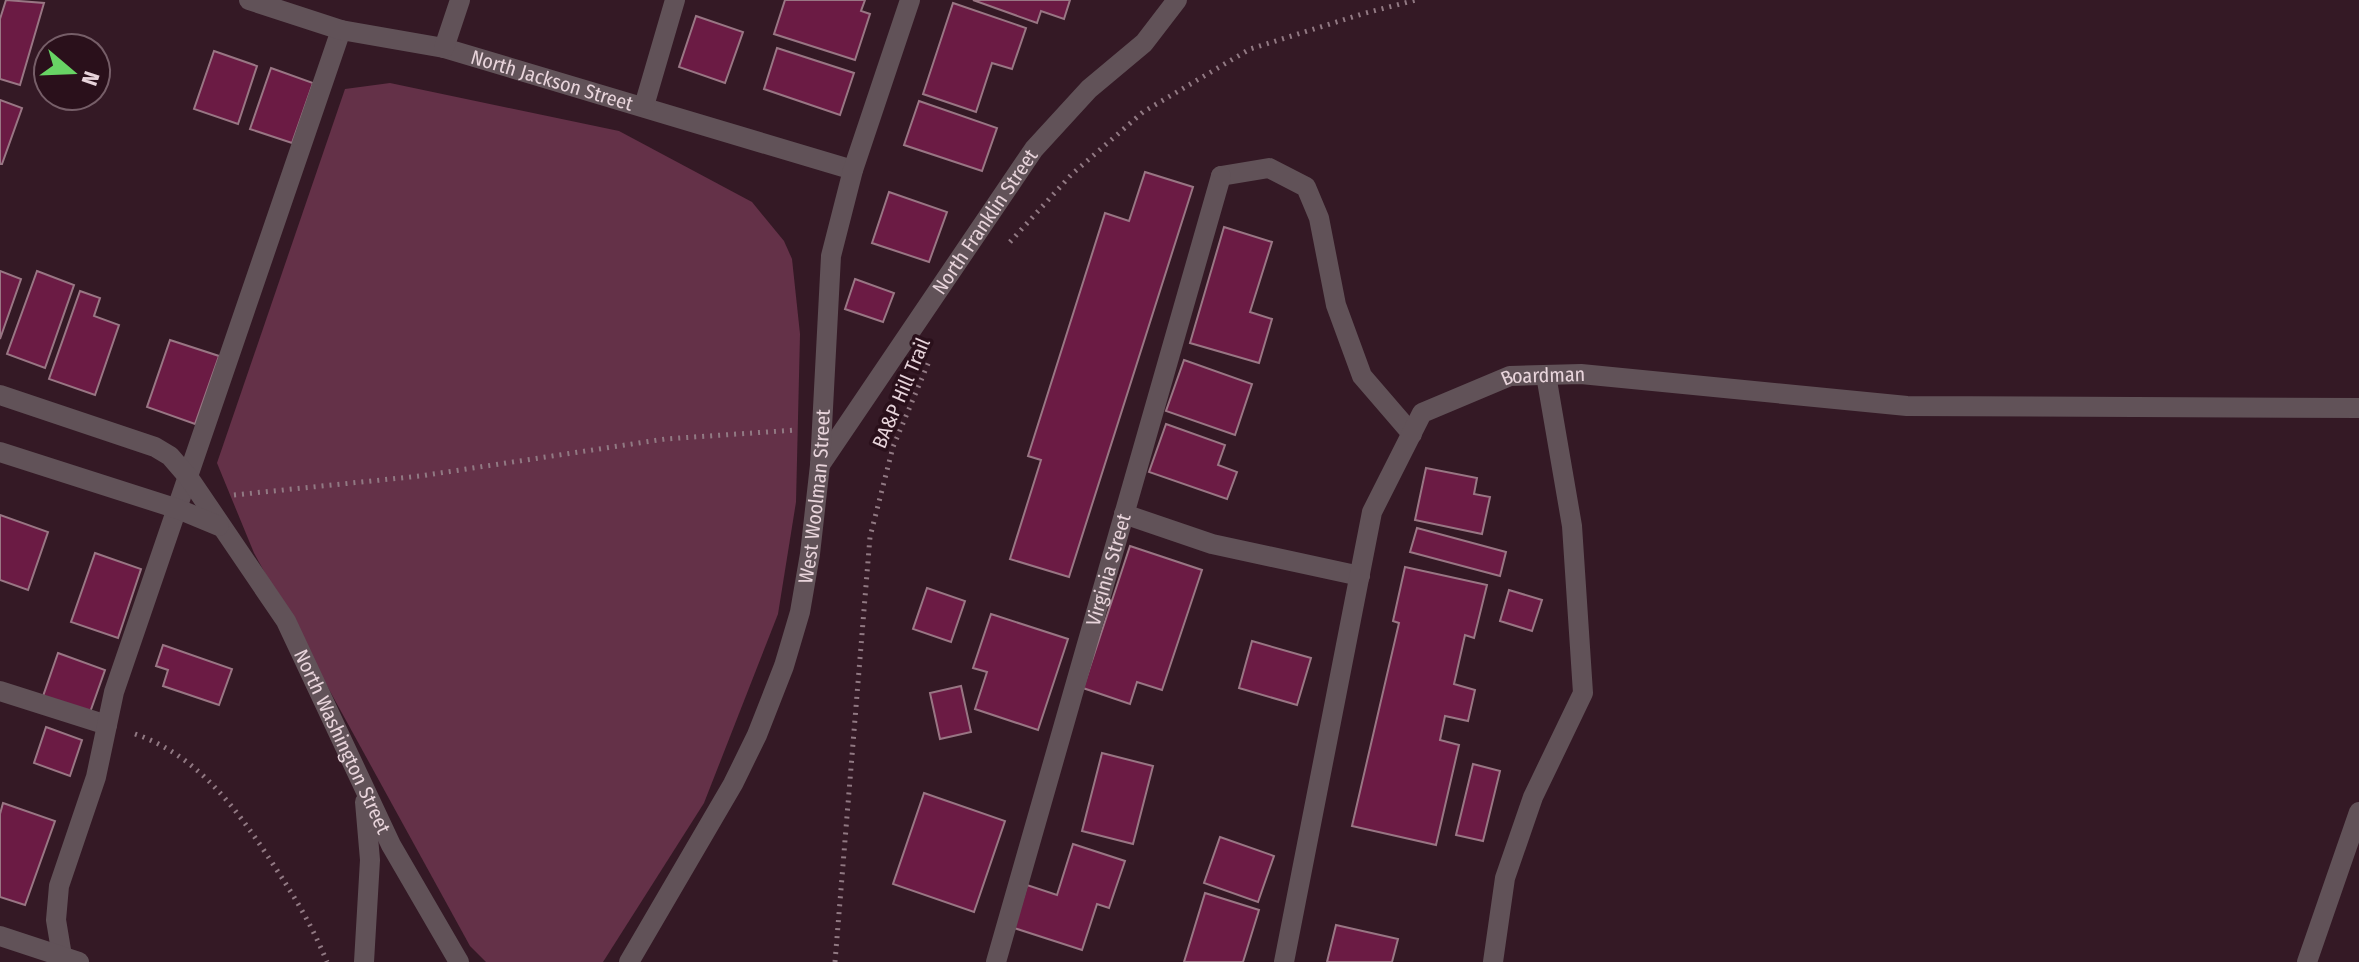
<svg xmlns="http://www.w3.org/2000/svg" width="2359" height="962" font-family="'Fira Sans Condensed',sans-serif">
	<rect width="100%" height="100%" fill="#341925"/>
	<polygon fill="#643148" points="390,83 619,131 752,202 784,241 792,259 800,334 796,502 778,614 704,803 603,962 486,962 470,946 254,553 217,463 345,89"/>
	<g fill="#6b1b44" stroke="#997684" stroke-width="2">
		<polygon points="6,0 44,3 20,85 0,79 0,19"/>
		<polygon points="785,0 865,0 861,11 870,14 855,60 774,34"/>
		<polygon points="973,0 1070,0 1064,19 1041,11 1037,23"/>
		<polygon points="953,3 1026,28 1012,69 992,63 976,112 923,94"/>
		<polygon points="696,16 743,32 725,83 679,67"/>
		<polygon points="777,48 854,73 840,115 764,89"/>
		<polygon points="214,51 257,66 238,124 194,109"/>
		<polygon points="271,68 313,83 292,143 250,129"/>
		<polygon points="0,100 22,108 2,164 0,164"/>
		<polygon points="919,101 997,128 982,171 904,145"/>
		<polygon points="1145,172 1193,187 1069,577 1010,559 1041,460 1028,456 1105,213 1129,221"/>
		<polygon points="889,192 947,212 929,262 872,243"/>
		<polygon points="1224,227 1272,242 1250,312 1272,319 1259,363 1190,343"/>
		<polygon points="0,271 21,279 0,339"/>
		<polygon points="37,271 74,285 45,368 7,354"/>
		<polygon points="855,279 894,293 883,322 845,309"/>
		<polygon points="80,291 100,298 94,316 119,325 95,395 49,379"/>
		<polygon points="170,340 219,356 195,424 147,407"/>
		<polygon points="1184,360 1252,384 1235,435 1166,411"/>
		<polygon points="1166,424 1225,445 1218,465 1237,472 1227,499 1149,472"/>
		<polygon points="1426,468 1477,478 1474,494 1490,497 1482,534 1415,520"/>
		<polygon points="0,515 48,532 28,590 0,580"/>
		<polygon points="1417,528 1506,552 1500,576 1410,552"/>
		<polygon points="1130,546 1202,570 1162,690 1137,682 1130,704 1083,688"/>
		<polygon points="95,553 141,569 118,638 71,622"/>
		<polygon points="1405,567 1487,585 1474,638 1465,635 1454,684 1475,690 1468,721 1445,716 1440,740 1459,745 1436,845 1352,826 1399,623 1393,621"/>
		<polygon points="927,588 965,601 951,642 913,629"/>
		<polygon points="1509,590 1542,600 1532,631 1500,621"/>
		<polygon points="991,614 1068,639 1038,730 975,709 987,672 973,668"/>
		<polygon points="1252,641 1311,658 1297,705 1239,688"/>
		<polygon points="163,645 232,669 219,705 163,686 168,670 156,666"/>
		<polygon points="58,653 105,670 88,718 41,702"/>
		<polygon points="961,686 971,732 940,739 930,693"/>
		<polygon points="46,727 82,740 70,776 34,763"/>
		<polygon points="1102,753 1153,766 1133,844 1082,831"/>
		<polygon points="1473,764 1500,771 1483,841 1456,835"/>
		<polygon points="924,793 1005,821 974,912 893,884"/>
		<polygon points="3,803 55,821 25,905 0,897 0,814"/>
		<polygon points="1220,837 1274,856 1258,902 1204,883"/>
		<polygon points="1073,844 1125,861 1109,908 1097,904 1082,950 1014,928 1027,885 1057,895"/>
		<polygon points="1205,893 1259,910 1243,962 1184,962"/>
		<polygon points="1336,925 1398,939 1392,962 1327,962"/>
	</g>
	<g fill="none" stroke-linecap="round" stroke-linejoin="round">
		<g stroke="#917983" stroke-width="5" stroke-dasharray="2 6" stroke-linecap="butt">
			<polyline points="1010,242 1071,175 1143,112 1250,49 1362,14 1416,0"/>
			<polyline points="234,495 420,476 665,439 796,430"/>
			<path d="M135,734C197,755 236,808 271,861C294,896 311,923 327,962"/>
			<polyline points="835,962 870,537 893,447 930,359"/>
		</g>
		<g stroke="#615258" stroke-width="20">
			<polyline points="1221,176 1269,168 1306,187 1319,218 1336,305 1362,376 1412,434"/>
			<polyline points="1124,514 1212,544 1360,576"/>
			<polyline points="0,691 107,725"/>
			<polyline points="63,962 56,920 59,886 96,777 114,692 341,30"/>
			<polyline points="1493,962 1505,878 1533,797 1583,693 1572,526 1546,375"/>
		</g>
		<g stroke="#615258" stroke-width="20">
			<path id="s1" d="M249,0L341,30L444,48L853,170"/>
			<polyline points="444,48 460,0"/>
			<polyline points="644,106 675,0"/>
			<path id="s2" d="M0,395L155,447L170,456L189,478L286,621L391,845L459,962"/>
			<polyline points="0,452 178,509 219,526"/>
			<path id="s3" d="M820,465L1034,149L1089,89L1144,43L1177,0"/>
			<polyline points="0,936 79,962"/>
			<polyline points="364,962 370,860 365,802"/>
			<path id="s4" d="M629,962L733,784L757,735L784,666L800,612L810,554L820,465L831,256L853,170L910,0"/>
			<path id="s5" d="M996,962L1221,176"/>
			<path id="s6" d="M1284,962L1372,512L1422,413L1510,376L1581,374L1907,406L2359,408"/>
			<polyline points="2307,962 2359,812"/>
		</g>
	</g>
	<g text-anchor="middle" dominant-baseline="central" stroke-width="7" stroke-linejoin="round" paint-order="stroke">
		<g font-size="20" fill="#e8d4db" stroke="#2a101b">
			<text stroke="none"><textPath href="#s1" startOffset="314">North Jackson Street</textPath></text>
			<text stroke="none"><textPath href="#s3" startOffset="294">North Franklin Street</textPath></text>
			<text stroke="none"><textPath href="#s6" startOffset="698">Boardman</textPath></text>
			<text transform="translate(901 393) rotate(-67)">BA&amp;P Hill Trail</text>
			<text stroke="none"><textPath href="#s4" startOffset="508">West Woolman Street</textPath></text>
			<text stroke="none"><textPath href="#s5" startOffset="408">Virginia Street</textPath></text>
			<text stroke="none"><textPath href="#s2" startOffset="516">North Washington Street</textPath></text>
		</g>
	</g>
	<g transform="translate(72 72) rotate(109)"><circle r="38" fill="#2a101b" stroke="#765e68" stroke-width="2"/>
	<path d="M0-6L14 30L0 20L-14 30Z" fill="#68d465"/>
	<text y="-12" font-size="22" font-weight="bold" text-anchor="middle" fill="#e8d4db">N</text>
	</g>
</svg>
